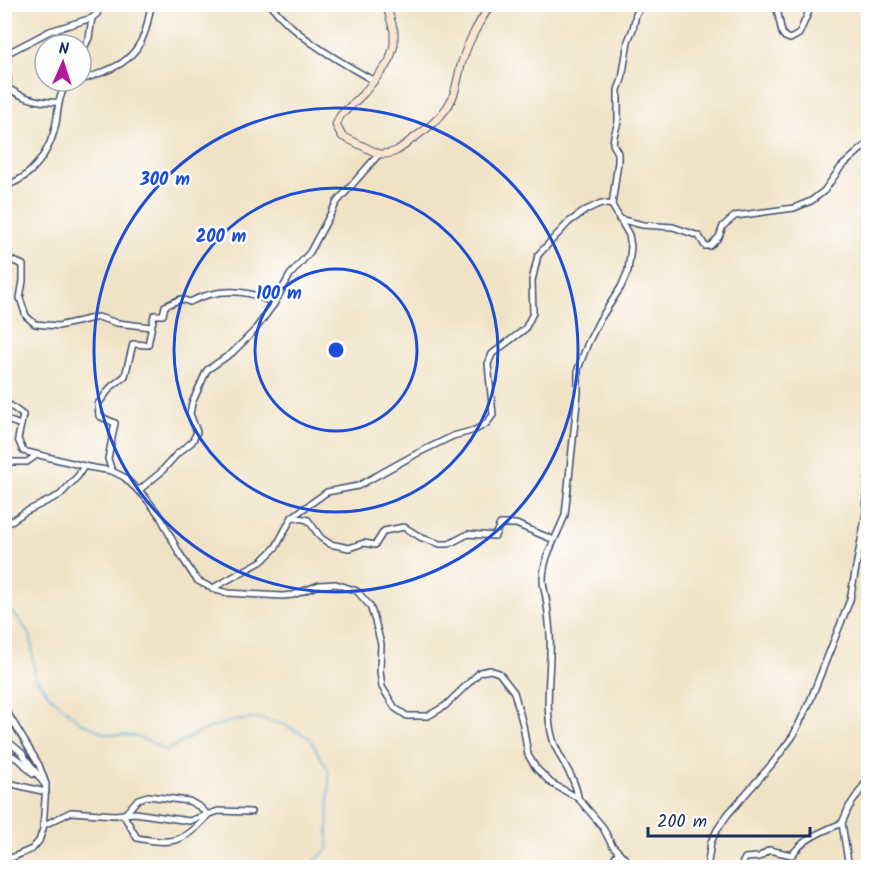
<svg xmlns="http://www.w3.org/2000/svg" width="873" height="872" font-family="Kalam,sans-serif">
	<rect width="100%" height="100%" fill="#fff"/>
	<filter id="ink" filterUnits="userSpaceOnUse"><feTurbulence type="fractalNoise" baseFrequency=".0167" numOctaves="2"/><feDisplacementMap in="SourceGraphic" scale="12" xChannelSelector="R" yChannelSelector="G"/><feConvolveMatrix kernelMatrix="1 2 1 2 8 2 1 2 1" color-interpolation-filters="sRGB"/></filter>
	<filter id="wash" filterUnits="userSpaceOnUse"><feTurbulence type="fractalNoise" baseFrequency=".008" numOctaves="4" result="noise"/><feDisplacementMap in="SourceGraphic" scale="24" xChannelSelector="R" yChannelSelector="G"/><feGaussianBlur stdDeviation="1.35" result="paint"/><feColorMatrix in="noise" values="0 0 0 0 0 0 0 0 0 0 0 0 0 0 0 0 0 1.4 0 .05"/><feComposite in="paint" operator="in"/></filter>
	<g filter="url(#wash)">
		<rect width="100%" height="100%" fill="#f0e2c5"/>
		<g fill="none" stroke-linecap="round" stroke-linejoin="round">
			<polyline stroke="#54add1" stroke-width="1.5" points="4,606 19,619 31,637 35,677 49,695 80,722 106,734 135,736 153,743 166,751 202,731 227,722 257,718 282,724 309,737 329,772 328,849 307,868"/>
		</g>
	</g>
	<g filter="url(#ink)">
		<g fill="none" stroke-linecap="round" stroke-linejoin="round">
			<g stroke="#3b4a6d" stroke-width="8">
				<g id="minor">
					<path d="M270,4C296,38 338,60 374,81"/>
					<polyline points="776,4 782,33 785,37 790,39 799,34 812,4"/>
					<polyline points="81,54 89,38 92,18 97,14 100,4"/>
					<polyline points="4,55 50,31 92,18"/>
					<path d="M4,71L8,78V88C24,99 40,103 59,102"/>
					<path d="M81,80C110,70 134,64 145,32C148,23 149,13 152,4"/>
					<path d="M4,186C32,179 51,150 56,123C58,113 58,96 65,87C67,83 73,82 77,81"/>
					<polyline points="619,219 643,225 673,227 699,236 705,246 710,246 719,237 723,226 735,216 794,208 811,201 824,191 841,167 868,143"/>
					<polyline points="4,257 23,265 23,281 20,298 26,316 35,324 58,326 98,317 117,323 151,327"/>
					<polyline points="4,401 23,415 18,439 23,451 88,467 112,471 124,477 145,497 160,516 178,551 194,576 198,581 216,590 228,593 282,596 293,595 319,585 336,584 357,591 370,606 375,621 381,644 380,671 382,687 395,708 407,716 428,716 445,706 480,672 490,670 499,673 514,692 523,725 528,755 536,768 551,783 578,798 602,826 612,845 634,868"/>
					<polyline points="4,419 21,425"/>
					<polyline points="4,462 27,462 37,455"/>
					<path d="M112,471L108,459L115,423L99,416L98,404L111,387L125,376L133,344L148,345L154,315H163L165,306L181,299L190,302C216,288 248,288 274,304"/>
					<polyline points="138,491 160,473 177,454 192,442 197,432 190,414 192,403 207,370 232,353 254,331 274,304 290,275 310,252 337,202 379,154"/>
					<polyline points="294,517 308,520 321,538 330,544 349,548 364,543 375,545 384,531 404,527 422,538 440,544 449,544 468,534 495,536 500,524 516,524 554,540"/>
					<polyline points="4,526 25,512 60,495 78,476 84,466"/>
					<polyline points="213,588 262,561 276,547 292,517 327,492 358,486 416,454 453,436 475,430 486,424 493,415 488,364 492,354 525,329 533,313 532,281 538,255 569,222 586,210 601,203 612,205"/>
					<polyline points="4,707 39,765 46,784 43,829 39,841 32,849 4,861"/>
					<polyline points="4,738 22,753 45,785"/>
					<polyline points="4,751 21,761 33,774"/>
					<polyline points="4,782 46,792"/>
					<path d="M578,798C576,777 559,760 553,740C543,705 552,670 550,634C549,622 548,610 546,598C545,592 543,586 543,580C543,556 557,537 565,515L578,393V369L588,343L599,321L621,287L628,271L631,247L629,235L612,205L618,162V153L613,144L614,136L618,122V90L622,79L628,41L633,29L636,14L644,4"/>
					<path d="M123,814L137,838C172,845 184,843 208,815L200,807L189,801L148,796L138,799L126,813"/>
					<polyline points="44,825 71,812 115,815 135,813 189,821 218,811 251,812"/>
					<polyline points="607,868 618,853"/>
					<polyline points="707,868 711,842 717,830 728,814 772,764 793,736 810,701 850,600 866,513 868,480"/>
					<path d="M740,868L745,858L759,857L769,850L792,855C804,838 823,831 842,823"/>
					<polyline points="849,868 842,823 849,807 868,779"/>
				</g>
			</g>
			<g stroke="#3b4a6d" stroke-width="9">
				<path id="secondary" d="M386,4L394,31V45L389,62L364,93L340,116L336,125L342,136L379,154C394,155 400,149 411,140C425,130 438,121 448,106C457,93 457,77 462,62C468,41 479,23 491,4"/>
			</g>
			<use href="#minor" stroke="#fff" stroke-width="5"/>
			<use href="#secondary" stroke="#fce5cf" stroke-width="7"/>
		</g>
	</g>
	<g fill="none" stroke="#1d4ed8" stroke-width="3">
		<circle cx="336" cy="350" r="81"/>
		<circle cx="336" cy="350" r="162"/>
		<circle cx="336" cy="350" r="242"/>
	</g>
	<circle cx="336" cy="350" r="9" fill="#1d4ed8" stroke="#fff" stroke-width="3"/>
	<g font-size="18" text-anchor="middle" font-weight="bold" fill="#1d4ed8" stroke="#fff" stroke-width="5" stroke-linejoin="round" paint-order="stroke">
		<text x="165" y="185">300 m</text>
		<text x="221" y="242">200 m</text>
		<text x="279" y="299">100 m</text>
	</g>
	<rect width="873" height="872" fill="none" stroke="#fff" stroke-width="24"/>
	<g transform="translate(63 63) rotate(3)"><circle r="28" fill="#ffffff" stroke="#a4acbf" stroke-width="1.5"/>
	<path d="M0-4.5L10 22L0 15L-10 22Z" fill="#b5179e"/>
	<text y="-9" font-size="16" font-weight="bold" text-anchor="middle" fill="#1b2f5e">N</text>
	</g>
	<path d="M648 827v9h162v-9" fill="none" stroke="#1b2f5e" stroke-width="3"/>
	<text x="657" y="827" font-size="18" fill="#1b2f5e" stroke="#ffffff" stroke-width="4.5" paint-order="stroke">200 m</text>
</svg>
